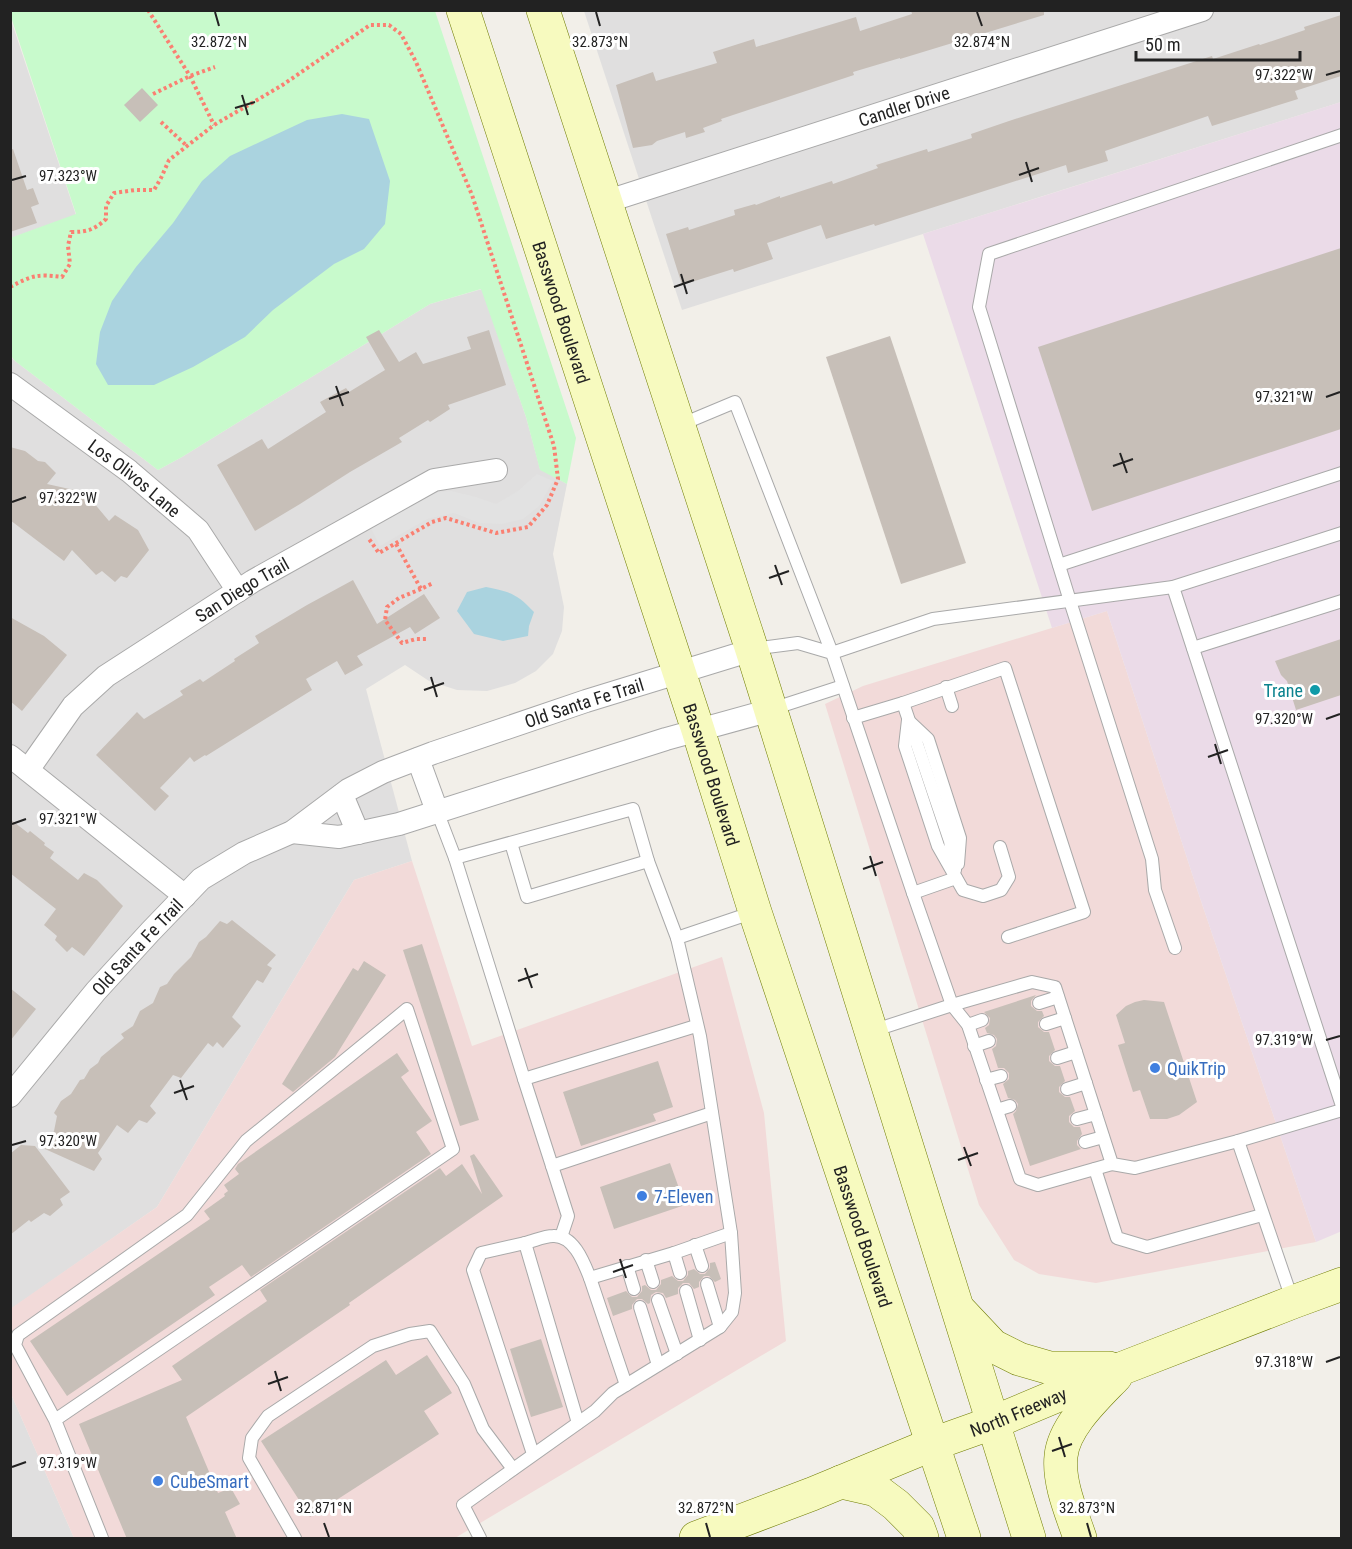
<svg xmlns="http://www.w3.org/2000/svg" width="1352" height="1549" font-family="'Roboto Condensed',sans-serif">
	<rect width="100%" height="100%" fill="#f2efe9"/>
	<g fill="#e0dfdf">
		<polygon points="584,11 1341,11 1341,102 682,310"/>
		<polygon points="10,17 76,215 11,238 10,238"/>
		<polygon points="482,289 526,417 540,469 567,484 553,554 564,607 562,631 553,654 536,671 515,683 487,691 457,690 429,681 405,665 366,689 412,861 354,880 157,1207 11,1309 10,356 15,361 158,470 182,457 430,304"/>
		<polygon points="11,1394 74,1538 11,1538"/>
	</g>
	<g fill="#f2dad9">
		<polygon points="1107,611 1198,892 1316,1242 1096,1283 1039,1274 1014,1260 979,1205 825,704 863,686"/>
		<polygon points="412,861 472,1046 722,957 764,1113 786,1341 455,1538 74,1538 11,1394 10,1309 157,1207 354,880"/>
	</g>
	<polygon fill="#ebdbe8" points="1341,102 1342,1231 1316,1242 1198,892 1107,611 1052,628 923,234"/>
	<polygon fill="#c8facc" points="11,11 435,11 576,438 567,484 540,470 526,417 481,289 430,304 182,457 158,470 15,361 11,356 10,238 76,214 11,17"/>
	<polygon fill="#e2e2e2" points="537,474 553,481 539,506 523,519 502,524 479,523 454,513 427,519 380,546 371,528 433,493 451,491 476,497 496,504 518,491"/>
	<g fill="#aad3df">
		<polygon points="342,114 369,119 390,181 385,224 364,249 334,264 273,310 245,337 193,367 154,385 108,385 96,364 100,332 112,301 136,267 173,223 202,181 230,156 307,120"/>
		<path d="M486,587C511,592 517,594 534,612L529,626L528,636L503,641L474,634L457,611L467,592Z"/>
	</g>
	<g fill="#c7bfb8">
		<polygon points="911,10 1044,10 1044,15 900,59 900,58 853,72 854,75 721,119 722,121 703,128 705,132 686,138 685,132 657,141 652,145 633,148 616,85 653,72 656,81 717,63 713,52 754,39 756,47 856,17 860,31 912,14"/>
		<polygon points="1341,15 1341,76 1295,91 1298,99 1212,126 1208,116 1105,151 1108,161 1068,173 1066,165 875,226 874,224 826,239 821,225 767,243 773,259 734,272 733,269 682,285 666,234 688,227 689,230 735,215 734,210 755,204 756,205 780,196 780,198 832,181 833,184 878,168 876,165 927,149 928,152 972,138 971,134 1009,121 1212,56 1213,59 1259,44 1260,45 1305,30 1304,27"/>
		<polygon points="142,88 158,105 140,122 124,105"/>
		<polygon points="13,149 27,190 33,188 39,204 31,207 37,223 10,232 10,150"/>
		<polygon points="1341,248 1341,429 1092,511 1038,347"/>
		<polygon points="379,330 399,362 416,352 423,364 471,349 467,337 489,330 506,385 448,405 450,409 430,422 428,420 399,438 402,442 350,472 300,504 255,531 217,465 262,439 268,449 326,412 320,402 346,388 349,392 385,370 366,337"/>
		<polygon points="890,336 966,563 901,584 826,357"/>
		<polygon points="10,447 25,451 38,461 45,462 56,473 47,484 74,490 79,496 93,502 109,521 115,515 138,530 149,550 127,578 121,576 115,582 102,571 96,575 72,550 64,561 10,520"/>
		<polygon points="353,580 377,624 424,594 440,618 415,634 410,627 357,656 363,665 345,675 337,661 306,679 312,690 206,756 205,755 194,762 190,757 160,788 169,796 155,811 96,755 137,712 144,719 183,695 180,691 200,679 203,682 235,661 234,659 259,643 255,636 307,605"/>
		<polygon points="10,617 44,636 67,655 22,711 10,701"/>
		<polygon points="1341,639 1341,695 1296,710 1287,681 1281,675 1275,661"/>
		<polygon points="10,819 28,833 30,831 45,843 44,845 54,852 50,858 78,880 84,873 97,880 123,906 84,956 72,947 67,952 55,940 57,936 44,925 56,909 10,873"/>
		<polygon points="232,920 276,955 267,965 272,968 263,983 257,980 232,1017 241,1026 223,1048 217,1042 213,1047 208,1043 181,1078 173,1075 150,1106 156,1113 147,1123 139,1120 128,1133 117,1125 98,1153 102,1159 94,1171 45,1149 54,1131 57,1116 54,1113 61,1101 71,1094 80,1080 84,1079 90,1069 98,1063 101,1057 124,1038 121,1034 133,1026 140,1011 153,1003 160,987 167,984 174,974 191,957 199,942 206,937 220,921 227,924"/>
		<polygon points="422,944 479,1120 460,1126 403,950"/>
		<polygon points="364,961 386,975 335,1057 293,1092 282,1084 353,968 358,971"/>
		<polygon points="10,988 36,1009 10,1041"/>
		<polygon points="1036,995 1031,1001 1031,1006 1037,1011 1042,1011 1044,1016 1038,1022 1038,1027 1044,1032 1049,1032 1055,1050 1049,1056 1049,1061 1055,1066 1060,1066 1065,1081 1059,1087 1059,1092 1065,1097 1070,1097 1075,1111 1069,1116 1069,1122 1074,1127 1080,1127 1082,1134 1077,1141 1077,1145 1081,1149 1030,1166 1013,1114 1016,1111 1018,1104 1015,1100 1008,1098 1003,1084 1009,1079 1009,1073 1004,1068 998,1068 992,1049 996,1046 997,1039 994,1035 987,1033 985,1028 989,1025 990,1018 984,1012"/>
		<polygon points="1144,1000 1164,1002 1197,1102 1179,1115 1167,1119 1150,1119 1140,1090 1133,1092 1118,1045 1125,1043 1116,1015 1126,1006 1135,1002"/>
		<polygon points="397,1053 409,1071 401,1077 432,1121 416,1132 431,1154 251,1277 242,1265 209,1287 215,1295 67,1396 30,1341 210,1219 204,1211 225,1196 224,1194 228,1191 224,1185 239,1174 235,1169 238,1164"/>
		<polygon points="658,1061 673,1107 653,1114 656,1121 581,1146 563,1092"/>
		<polygon points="21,1145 35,1146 70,1192 60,1199 63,1205 50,1216 44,1213 31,1222 29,1220 10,1235 10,1154"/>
		<polygon points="474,1154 503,1196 349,1303 350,1305 186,1417 218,1493 231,1488 240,1504 225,1512 237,1539 127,1539 79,1424 182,1380 172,1366 267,1301 260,1290 440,1168 446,1176 462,1164 482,1194 470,1156"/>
		<polygon points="670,1163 685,1205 614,1229 600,1187"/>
		<polygon points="715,1262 721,1279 715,1282 709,1276 704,1276 699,1282 699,1287 694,1289 689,1283 683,1283 678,1288 678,1294 666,1298 663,1293 656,1292 651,1295 650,1303 648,1304 642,1299 637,1299 632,1305 632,1309 613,1316 607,1298 626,1291 632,1297 637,1297 642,1291 642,1286 645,1285 651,1290 656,1290 661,1284 661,1280 672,1276 678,1281 683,1281 688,1275 688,1271 694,1269 700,1274 705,1274 710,1268 710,1263"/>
		<polygon points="541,1339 563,1407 531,1417 510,1349"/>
		<polygon points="427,1355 452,1393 424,1411 439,1434 310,1517 261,1441 386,1360 396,1375"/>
	</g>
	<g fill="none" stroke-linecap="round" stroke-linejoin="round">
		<g stroke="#a9a9a9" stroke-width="14">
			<g id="lane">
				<polyline points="680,425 735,402 832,653 933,619 1173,587 1342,533"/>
				<polyline points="1059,565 1342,473"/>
				<polyline points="1173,587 1342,1106"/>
				<polyline points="1193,648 1342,601"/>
				<polyline points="753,649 798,643 832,653 913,893 952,1005 968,1025 1020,1179 1038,1185 1112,1164"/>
				<polyline points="946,687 952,706"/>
				<polyline points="903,703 1005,668 1084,912 1008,937"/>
				<polyline points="772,709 843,686"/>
				<polyline points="853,718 903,703 950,841 955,870"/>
				<polyline points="908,720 905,746 938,846 963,890 983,896 1001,890 1009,877 1000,847"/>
				<polyline points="911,723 928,739 960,838 958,864"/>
				<polyline points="437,811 455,858"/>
				<polyline points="511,843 527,897 648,861"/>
				<polyline points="913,893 956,878"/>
				<polyline points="1175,948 1155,890 1152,859 1070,601 979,307 989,254 1342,135"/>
				<polyline points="1039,1003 1058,997"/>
				<polyline points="1046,1024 1065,1018"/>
				<polyline points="968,1025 982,1020"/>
				<polyline points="696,1026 524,1079 552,1166 712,1113"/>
				<polyline points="872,1031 952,1005 1032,982 1055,987 1112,1164 1135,1168 1238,1141 1342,1110"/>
				<polyline points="974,1046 989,1041"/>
				<polyline points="1057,1058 1076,1052"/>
				<polyline points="524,1079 455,858 633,809 648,861 677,938"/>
				<polyline points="986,1080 1001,1076"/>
				<polyline points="1067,1089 1086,1083"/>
				<polyline points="997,1110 1010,1106"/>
				<polyline points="1077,1119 1096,1114"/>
				<polyline points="1238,1141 1293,1302"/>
				<polyline points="1085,1142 1103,1137"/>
				<polyline points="552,1166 568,1216 561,1237"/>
				<polyline points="1095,1169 1117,1238 1147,1247 1262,1215"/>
				<polyline points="525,1243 481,1253 473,1270 533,1454"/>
				<polyline points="695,1245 702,1266"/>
				<polyline points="674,1253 680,1273"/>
				<polyline points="646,1260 653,1282"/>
				<polyline points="627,1266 634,1289"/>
				<polyline points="590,1278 626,1385"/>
				<polyline points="707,1284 720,1327"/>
				<polyline points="686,1291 700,1340"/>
				<polyline points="658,1300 677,1354"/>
				<polyline points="640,1307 658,1365"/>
				<polyline points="55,1420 453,1149 407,1009 246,1141 187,1215 18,1335 15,1345 55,1420 102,1538"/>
				<path d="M578,1423L525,1243C534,1241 544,1236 553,1236C574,1235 584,1263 590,1278L674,1253L731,1233"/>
				<polyline points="295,1538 249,1458 252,1438 268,1416 373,1346 410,1334 430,1331 464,1384 483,1429 513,1469"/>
				<polyline points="480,1538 463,1505 595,1411 613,1393 720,1327 732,1312 735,1293 731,1233 700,1036 677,938 754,912"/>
			</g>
		</g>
		<g stroke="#a9a9a9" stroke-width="24">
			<g id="street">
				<path id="s1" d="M605,202L1202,10"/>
				<path id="s2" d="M10,384L129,471L198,530L238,591"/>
				<polyline points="10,756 185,896"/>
				<polyline points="418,759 437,811"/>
				<path id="s3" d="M28,770L73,706L106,676L253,581L434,480L496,470"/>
				<polyline points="342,795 358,833"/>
				<polyline points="292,832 339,837 399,824 666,739 771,710"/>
				<path id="s4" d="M10,1096L96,991L150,932L201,879L244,853L292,832L348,790L383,772L433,753L586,701L752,650"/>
			</g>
		</g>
		<g stroke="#707d05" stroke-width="34">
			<g id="secondary">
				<path id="s5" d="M463,10L698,730L755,912L964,1538"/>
				<polyline points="543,10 752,650 1029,1538"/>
				<polyline points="961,1312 993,1346 1019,1359 1050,1368 1109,1368"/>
				<polyline points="841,1482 876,1490 896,1505 918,1527 922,1538"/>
				<path id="s6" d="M696,1538L812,1494L933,1444L992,1423L1123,1368L1293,1302L1342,1284"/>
				<path d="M1080,1538C1072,1514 1058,1483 1061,1456C1064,1426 1096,1397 1116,1376"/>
			</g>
		</g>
		<g stroke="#fa8072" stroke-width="4" stroke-dasharray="3 3" stroke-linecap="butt">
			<polyline points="148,10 190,76 214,125"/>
			<polyline points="153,94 190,76 215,67"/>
			<polyline points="161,122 187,146"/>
			<path d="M10,287C33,275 37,274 62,277L70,264L68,246L71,232C87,232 94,230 106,219V206L114,193L135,190H154L161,178L169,160L214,125L281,86L370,25H389L401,34L416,62L472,195L554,446L558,479L547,505L528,527L496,533L446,518L432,522L379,553L369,539"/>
			<polyline points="396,544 421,589 433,583"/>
			<polyline points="421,589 399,598 387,607 385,620 402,643 416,639 428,639"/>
		</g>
		<use href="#lane" stroke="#fff" stroke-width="12"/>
		<use href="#street" stroke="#fff" stroke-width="22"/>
		<use href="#secondary" stroke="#f7fabf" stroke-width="33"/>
	</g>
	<path fill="none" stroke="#222" stroke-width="2" d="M215,12L219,26M596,12L600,26M977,12L982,26M1326,75L1340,71M242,95L248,115M235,108L255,102M1026,162L1032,182M1019,175L1039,168M12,180L26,176M681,274L687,294M674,287L694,280M336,386L343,406M1326,397L1340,392M329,399L349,392M1120,453L1127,473M1113,466L1133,459M12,502L26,497M775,565L782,585M769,578L789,571M431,677L437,697M424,690L444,683M1326,719L1340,714M1215,744L1221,764M1208,757L1228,750M12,824L26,819M870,856L876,876M863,869L883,862M525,968L532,988M518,981L538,974M1326,1040L1340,1036M180,1080L187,1100M174,1093L194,1086M12,1145L26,1141M964,1147L971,1166M958,1160L978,1153M620,1259L626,1278M613,1272L633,1265M1326,1362L1340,1357M275,1371L281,1391M268,1384L288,1377M1059,1437L1065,1457M1052,1451L1072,1444M12,1467L26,1462M324,1523L329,1537M706,1523L710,1537M1087,1523L1091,1537"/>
	<circle fill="#0f9aa8" stroke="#fff" stroke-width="2" cx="1315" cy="690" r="6"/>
	<g fill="#3f7fe0" stroke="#fff" stroke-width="2">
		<circle cx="1155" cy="1068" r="6"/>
		<circle cx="642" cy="1196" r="6"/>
		<circle cx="158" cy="1481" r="6"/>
	</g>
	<g text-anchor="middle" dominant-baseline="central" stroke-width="6" stroke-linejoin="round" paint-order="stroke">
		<g font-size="18" fill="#222" stroke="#fff">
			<text stroke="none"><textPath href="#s1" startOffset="314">Candler Drive</textPath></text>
			<text stroke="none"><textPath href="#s5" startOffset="318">Basswood Boulevard</textPath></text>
			<text stroke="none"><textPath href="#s2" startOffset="156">Los Olivos Lane</textPath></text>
			<text stroke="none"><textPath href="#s3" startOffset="284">San Diego Trail</textPath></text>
			<text stroke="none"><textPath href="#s4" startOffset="714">Old Santa Fe Trail</textPath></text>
			<text stroke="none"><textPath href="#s5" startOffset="804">Basswood Boulevard</textPath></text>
			<text stroke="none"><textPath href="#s4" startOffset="196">Old Santa Fe Trail</textPath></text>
			<text stroke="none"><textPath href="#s5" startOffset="1290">Basswood Boulevard</textPath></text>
			<text stroke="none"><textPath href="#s6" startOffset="346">North Freeway</textPath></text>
		</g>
		<g font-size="18" fill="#0d838f" stroke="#fff" text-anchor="end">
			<text x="1303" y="690">Trane</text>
		</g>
		<g font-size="18" fill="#366cbe" stroke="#fff" text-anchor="start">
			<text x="1167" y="1068">QuikTrip</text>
			<text x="654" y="1196">7-Eleven</text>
			<text x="170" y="1481">CubeSmart</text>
		</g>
	</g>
	<g font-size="15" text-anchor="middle" fill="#222" stroke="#fff" stroke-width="6" stroke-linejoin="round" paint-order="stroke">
		<text x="219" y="47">32.872°N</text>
		<text x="600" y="47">32.873°N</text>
		<text x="982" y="47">32.874°N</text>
		<text x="1284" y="80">97.322°W</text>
		<text x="68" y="181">97.323°W</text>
		<text x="1284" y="402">97.321°W</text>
		<text x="68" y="503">97.322°W</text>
		<text x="1284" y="724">97.320°W</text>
		<text x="68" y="824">97.321°W</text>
		<text x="1284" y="1045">97.319°W</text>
		<text x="68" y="1146">97.320°W</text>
		<text x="1284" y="1367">97.318°W</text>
		<text x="68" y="1468">97.319°W</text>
		<text x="324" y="1513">32.871°N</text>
		<text x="706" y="1513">32.872°N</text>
		<text x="1087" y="1513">32.873°N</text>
	</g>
	<rect width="1352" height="1549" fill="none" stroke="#222222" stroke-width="24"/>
	<path d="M1136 51v9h164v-9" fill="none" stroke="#222222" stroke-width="3"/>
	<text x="1145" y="51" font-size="18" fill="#222222" stroke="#ffffff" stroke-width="4.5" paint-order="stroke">50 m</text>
</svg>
